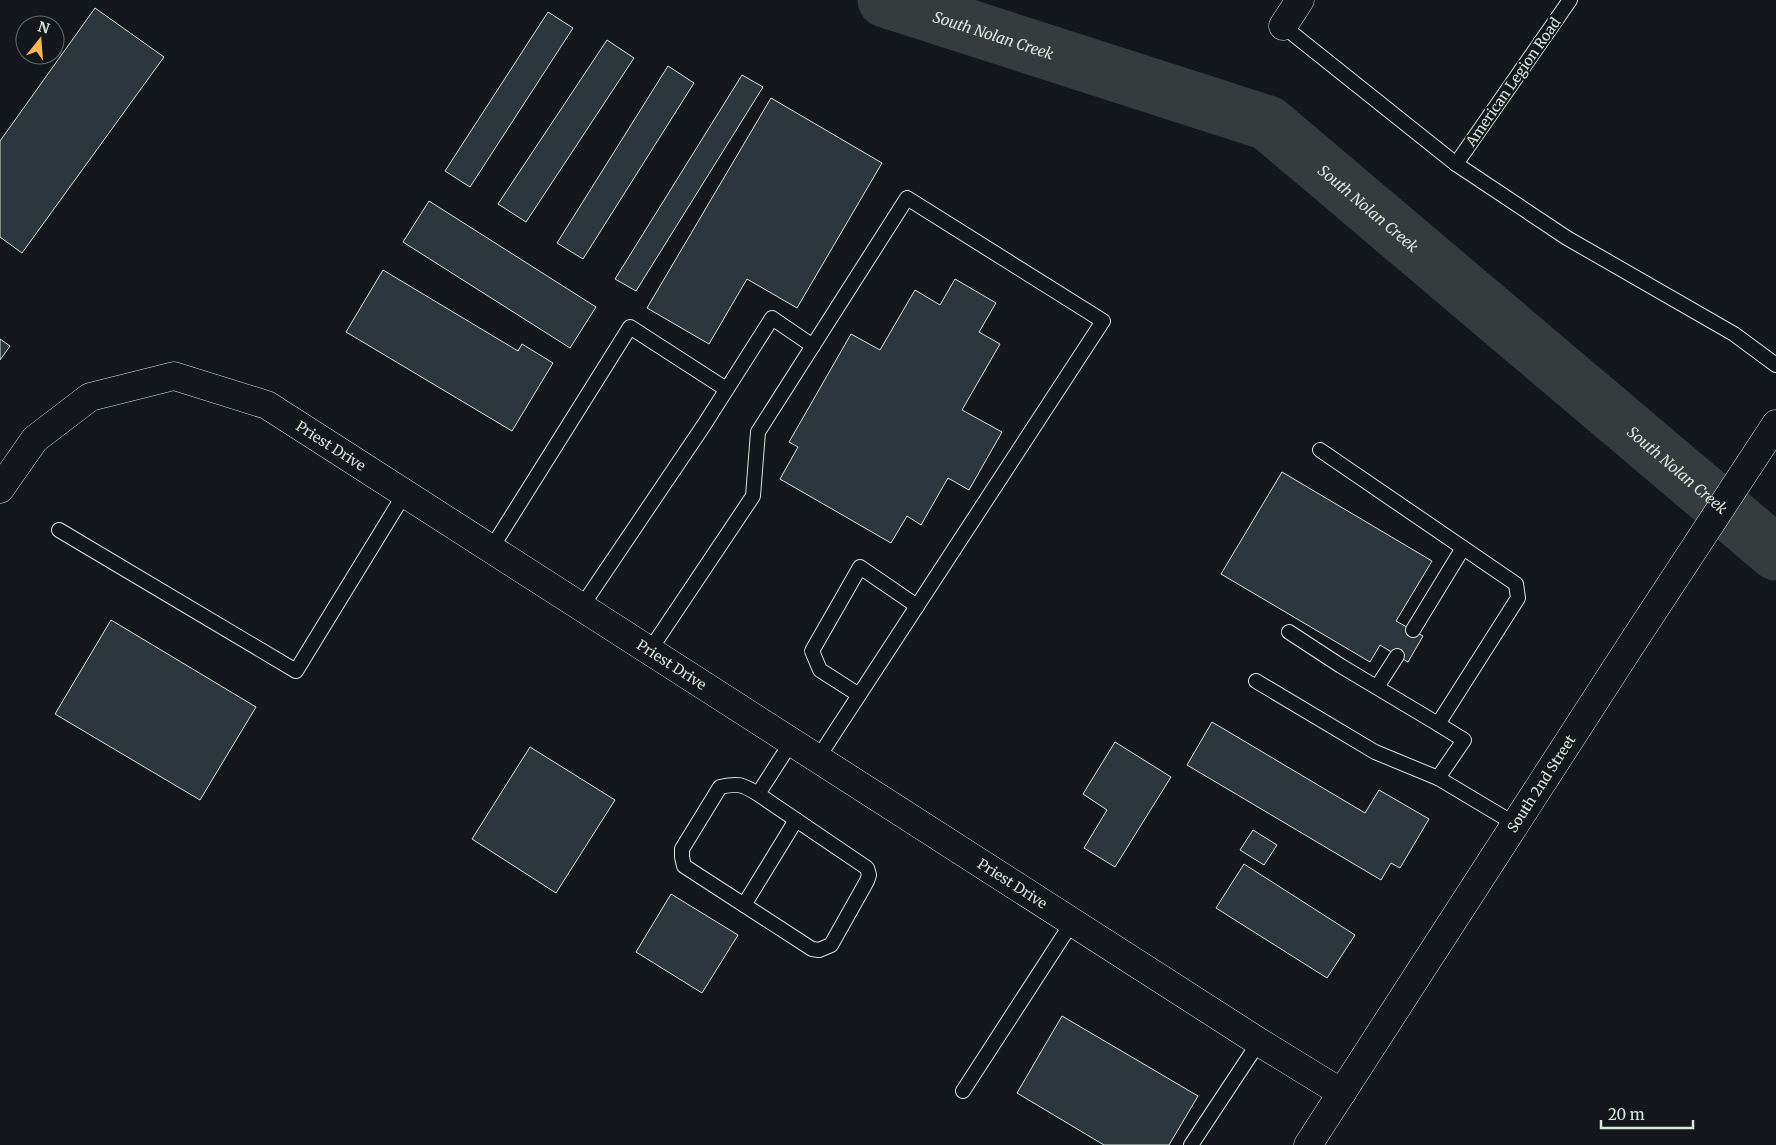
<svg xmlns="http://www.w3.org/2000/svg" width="1776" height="1145" font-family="Merriweather,serif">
	<rect width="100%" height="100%" fill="#14181c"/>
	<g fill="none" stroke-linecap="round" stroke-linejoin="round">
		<path stroke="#363b3e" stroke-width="55" id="s1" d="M885,0L1268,123L1776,553"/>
	</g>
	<g fill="#2c363c" stroke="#d8e6dc">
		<polygon points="95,8 164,57 22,253 0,237 0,141"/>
		<polygon points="548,12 573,28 470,187 445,171"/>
		<polygon points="607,40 634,58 526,222 498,204"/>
		<polygon points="668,66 694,83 583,259 557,243"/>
		<polygon points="742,75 763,87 636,291 615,279"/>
		<polygon points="771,98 882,163 797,308 747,279 709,344 647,308"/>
		<polygon points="429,201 596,307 570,348 403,242"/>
		<polygon points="383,270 518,351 522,344 553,363 512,431 346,332"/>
		<polygon points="955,279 996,303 979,332 1000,344 962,410 1002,432 969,490 948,478 921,525 907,516 891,543 780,479 798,447 789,442 851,334 880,350 915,290 940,305"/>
		<polygon points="0,339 10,346 0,360"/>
		<polygon points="1282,472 1432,561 1396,621 1423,636 1408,662 1380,645 1370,662 1221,574"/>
		<polygon points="111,620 256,707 200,800 55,714"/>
		<polygon points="1212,722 1365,813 1379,790 1429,819 1400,868 1391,863 1381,880 1187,765"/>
		<polygon points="1115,742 1171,777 1115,867 1084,848 1107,810 1083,794"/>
		<polygon points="530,747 615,800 556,893 472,839"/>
		<polygon points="1253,830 1277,845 1264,865 1240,850"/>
		<polygon points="1244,864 1355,935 1327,978 1216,908"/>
		<polygon points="671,894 738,935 702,993 636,952"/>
		<polygon points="1062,1016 1198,1096 1169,1145 1104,1145 1017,1093"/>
	</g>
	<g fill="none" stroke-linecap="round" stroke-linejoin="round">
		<g stroke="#d8e6dc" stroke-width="16">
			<g id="lane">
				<polyline points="1283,26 1456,164 1567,238 1734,334 1776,365"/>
				<polyline points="1456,164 1570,0"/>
				<polyline points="1320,450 1516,584 1518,598 1438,724 1464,740 1438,778 1515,824"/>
				<polyline points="59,530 296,671 405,493"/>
				<polyline points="491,549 630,327 726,389"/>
				<polyline points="582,606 704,425 772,318 813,346"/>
				<polyline points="1413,630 1463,548"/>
				<polyline points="1289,632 1341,666 1438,724"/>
				<polyline points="650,650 753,496 758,432 907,198 1103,321 818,758"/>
				<polyline points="1256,681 1375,752 1438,778"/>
				<polyline points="1377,687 1397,656"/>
				<polyline points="859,695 820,670 812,651 860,567 917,606"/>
				<path d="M758,794L867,868L869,875L867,881L831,945L819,950L812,949L684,866L682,857V849L720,787C738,783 742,784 758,794L792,741"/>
				<polyline points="744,905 796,820"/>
				<polyline points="963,1091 1073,921"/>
				<polyline points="1191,1145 1259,1042"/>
			</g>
		</g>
		<g stroke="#d8e6dc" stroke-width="29">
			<g id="street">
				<polyline points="1283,26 1300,0"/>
				<path id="s2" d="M0,489L35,439L90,397L174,376L267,405L1259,1042L1342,1093"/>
			</g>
		</g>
		<g stroke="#d8e6dc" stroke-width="29">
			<g id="secondary">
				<path id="s3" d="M1308,1145L1631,645L1776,424"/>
			</g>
		</g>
		<use href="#lane" stroke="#14181c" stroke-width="14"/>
		<use href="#street" stroke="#14181c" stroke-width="28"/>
		<use href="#secondary" stroke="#14181c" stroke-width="28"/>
	</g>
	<g text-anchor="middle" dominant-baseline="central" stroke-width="4" stroke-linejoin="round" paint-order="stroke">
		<g font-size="14" fill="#d8e6dc" stroke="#14181c">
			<text transform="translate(1513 82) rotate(-55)">American Legion Road</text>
			<text stroke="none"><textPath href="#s2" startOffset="390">Priest Drive</textPath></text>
			<text stroke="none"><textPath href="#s2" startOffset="795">Priest Drive</textPath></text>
			<text stroke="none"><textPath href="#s3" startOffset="430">South 2nd Street</textPath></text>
			<text stroke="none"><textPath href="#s2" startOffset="1200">Priest Drive</textPath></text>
		</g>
		<g font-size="15" font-style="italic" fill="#d8e6dc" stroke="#14181c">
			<text stroke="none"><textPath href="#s1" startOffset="114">South Nolan Creek</textPath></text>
			<text stroke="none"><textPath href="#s1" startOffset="534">South Nolan Creek</textPath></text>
			<text stroke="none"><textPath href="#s1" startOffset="939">South Nolan Creek</textPath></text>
		</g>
	</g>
	<g transform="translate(40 40) rotate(17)"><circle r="24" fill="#14181c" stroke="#626a69"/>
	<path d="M0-4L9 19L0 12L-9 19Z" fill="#ffb74d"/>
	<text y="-8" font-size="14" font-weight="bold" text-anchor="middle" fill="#d8e6dc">N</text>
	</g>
	<path d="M1601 1120v8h92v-8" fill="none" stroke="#d8e6dc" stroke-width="2.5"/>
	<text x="1608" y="1120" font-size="15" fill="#d8e6dc" stroke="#14181c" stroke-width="4" paint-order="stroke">20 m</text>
</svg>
